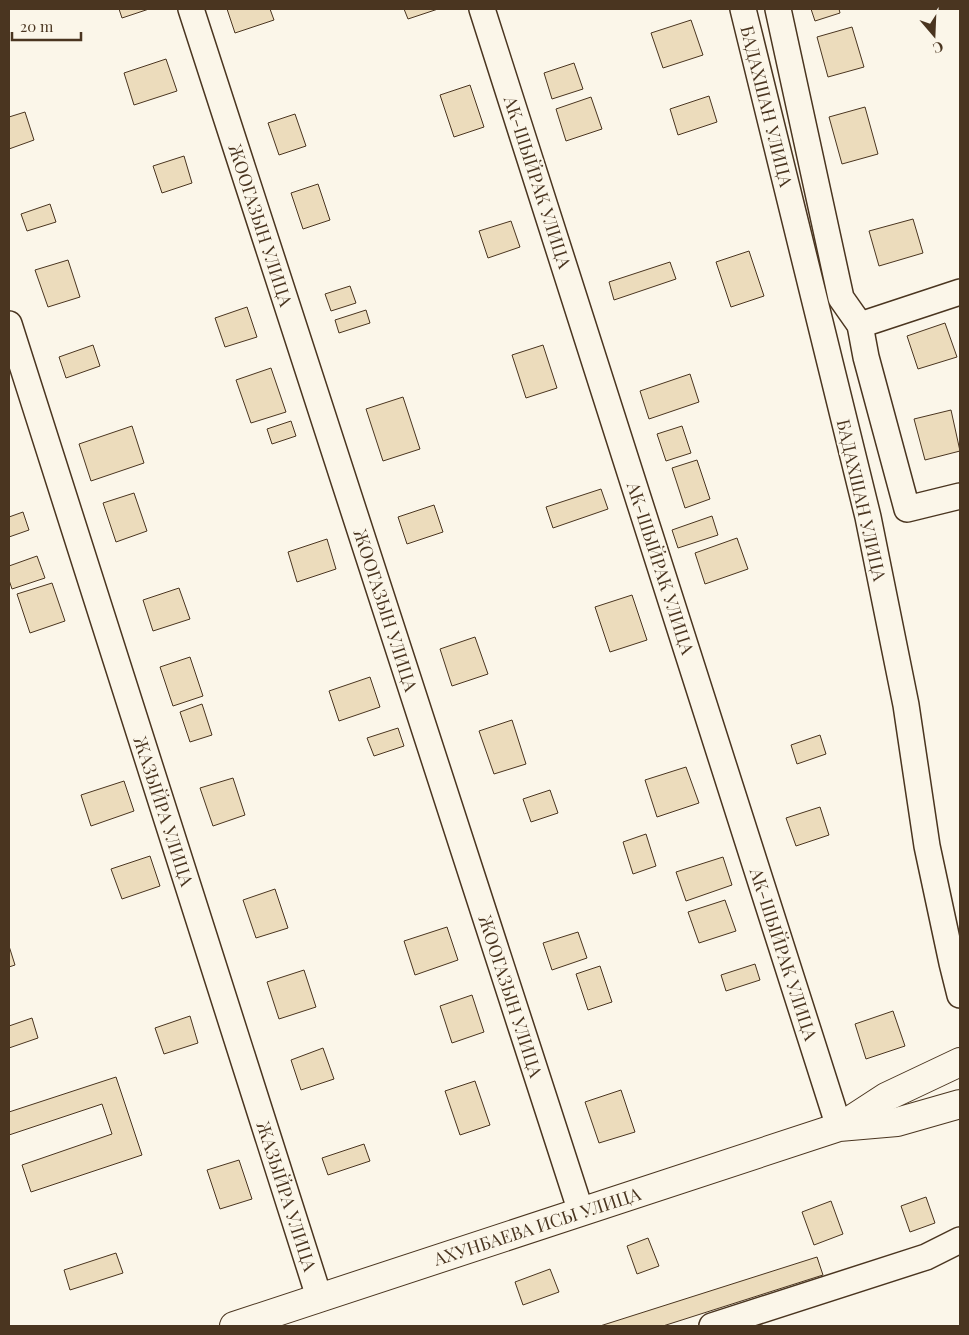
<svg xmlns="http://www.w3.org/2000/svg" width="969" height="1335" font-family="'Playfair Display',serif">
	<rect width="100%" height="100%" fill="#fbf6e9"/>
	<g fill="#ecdcbc" stroke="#4a3520">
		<polygon points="119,9 149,9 122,18"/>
		<polygon points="227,9 270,9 274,20 235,33"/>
		<polygon points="404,9 438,9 408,19"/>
		<polygon points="811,9 839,9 840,13 815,21"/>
		<polygon points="691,20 703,55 663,68 651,33"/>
		<polygon points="852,27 864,67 828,77 817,37"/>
		<polygon points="166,59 177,91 134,105 124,73"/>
		<polygon points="574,63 583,89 552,99 544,73"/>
		<polygon points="470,85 484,127 454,137 440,95"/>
		<polygon points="709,96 717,122 678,135 670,109"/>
		<polygon points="591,97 602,129 566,141 556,109"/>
		<polygon points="865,107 878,154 842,164 829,117"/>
		<polygon points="25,112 34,140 9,149 9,117"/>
		<polygon points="295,114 306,146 279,155 268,123"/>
		<polygon points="184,156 192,183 162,193 153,166"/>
		<polygon points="318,184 330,220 303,229 291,193"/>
		<polygon points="50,204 56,222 27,231 21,214"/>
		<polygon points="913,219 923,253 879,266 869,231"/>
		<polygon points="511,221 520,247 488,258 479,231"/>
		<polygon points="749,251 764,296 731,307 716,262"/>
		<polygon points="68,260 80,297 48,307 35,270"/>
		<polygon points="670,262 676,279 614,300 609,282"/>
		<polygon points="350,286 356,303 331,311 325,294"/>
		<polygon points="247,307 257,337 225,347 215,318"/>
		<polygon points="366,310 370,323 339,333 335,320"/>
		<polygon points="945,323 957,357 918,369 907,336"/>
		<polygon points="93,345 100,366 66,378 59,357"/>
		<polygon points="543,345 557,388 526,398 512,355"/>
		<polygon points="271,368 286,412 251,423 236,380"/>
		<polygon points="690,374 699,402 649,419 640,391"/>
		<polygon points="403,397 420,449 383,461 366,409"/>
		<polygon points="951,410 960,451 925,460 914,419"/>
		<polygon points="291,421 296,436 272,444 267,429"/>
		<polygon points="132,426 144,463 91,481 79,444"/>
		<polygon points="682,426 691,453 666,461 657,434"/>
		<polygon points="697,460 710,499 685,508 672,468"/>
		<polygon points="601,489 608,509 553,528 546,507"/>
		<polygon points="134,493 147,531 116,542 103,503"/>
		<polygon points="434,505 443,532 407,544 398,517"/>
		<polygon points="23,512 29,530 9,537 9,517"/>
		<polygon points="712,516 718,535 678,548 672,530"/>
		<polygon points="737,538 748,569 705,584 695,553"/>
		<polygon points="327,539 336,569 297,582 288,552"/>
		<polygon points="37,556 45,578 12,589 9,580 9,566"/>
		<polygon points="52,583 65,621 30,633 17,594"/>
		<polygon points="179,588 190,619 153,631 143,600"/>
		<polygon points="632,595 647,640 610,652 595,607"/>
		<polygon points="475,637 488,674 452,686 440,649"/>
		<polygon points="190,657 203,696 173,706 160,667"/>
		<polygon points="370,677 380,707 339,721 329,691"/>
		<polygon points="202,704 212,735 190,742 180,712"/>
		<polygon points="512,720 526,764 494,774 479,731"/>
		<polygon points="398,728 404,746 374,756 367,738"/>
		<polygon points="820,735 826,754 797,764 791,745"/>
		<polygon points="686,767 699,803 657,817 645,780"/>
		<polygon points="233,778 245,815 213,826 200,788"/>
		<polygon points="124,781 134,811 91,826 81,795"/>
		<polygon points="550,790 558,813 531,822 523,799"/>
		<polygon points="820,807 829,835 796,846 786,818"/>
		<polygon points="646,834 656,866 633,874 623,842"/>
		<polygon points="150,856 160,886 122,899 111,869"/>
		<polygon points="723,857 732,885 686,901 676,872"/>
		<polygon points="275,889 288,928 256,938 243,900"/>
		<polygon points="725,900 736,931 699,943 688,912"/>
		<polygon points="447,927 458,960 415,975 404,941"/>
		<polygon points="578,932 587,958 552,970 543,943"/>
		<polygon points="9,946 15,965 9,967"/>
		<polygon points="755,964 760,980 726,991 721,975"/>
		<polygon points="600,966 612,1002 588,1010 576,974"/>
		<polygon points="304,970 316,1007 279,1019 267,982"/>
		<polygon points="472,995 484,1032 452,1043 440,1006"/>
		<polygon points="893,1011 905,1046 866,1059 855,1024"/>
		<polygon points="190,1016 198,1043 164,1054 155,1028"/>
		<polygon points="32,1018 38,1038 9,1048 9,1026"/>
		<polygon points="323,1048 334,1079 301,1090 291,1060"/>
		<polygon points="116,1077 142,1155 31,1192 22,1165 112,1134 102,1104 9,1135 9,1112"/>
		<polygon points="475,1081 490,1125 460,1135 445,1091"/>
		<polygon points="621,1090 635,1132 599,1143 585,1102"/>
		<polygon points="364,1144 370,1161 328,1175 322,1158"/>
		<polygon points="239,1160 252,1199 220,1209 207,1170"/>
		<polygon points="926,1197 935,1223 910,1232 901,1206"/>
		<polygon points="831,1201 843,1234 814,1245 802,1212"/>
		<polygon points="648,1238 659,1266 637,1274 627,1246"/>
		<polygon points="116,1253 123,1273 70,1290 64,1270"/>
		<polygon points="817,1257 823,1275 663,1326 600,1326"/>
		<polygon points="550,1269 559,1292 523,1305 515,1282"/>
	</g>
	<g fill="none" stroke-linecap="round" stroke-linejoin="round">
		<g stroke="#4a3520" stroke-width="28">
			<g id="minor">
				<polyline points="191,9 581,1212"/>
				<polyline points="482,9 839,1127"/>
				<polyline points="743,9 868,517 906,705 927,846 952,963 960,995"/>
				<polyline points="778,9 841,298 860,325 866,357 907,509 960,496"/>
				<polyline points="9,324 319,1297"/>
				<polyline points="860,325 960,292"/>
				<polyline points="712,1326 926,1257 960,1240"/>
			</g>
		</g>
		<g stroke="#4a3520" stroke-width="30">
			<g id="major">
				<polyline points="843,1125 886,1097 960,1062"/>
				<polyline points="234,1326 839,1127 897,1122 960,1104"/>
			</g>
		</g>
		<use href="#minor" stroke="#fbf6e9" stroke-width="25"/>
		<use href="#major" stroke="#fbf6e9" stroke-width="28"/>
	</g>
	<g text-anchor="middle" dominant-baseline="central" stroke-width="4" stroke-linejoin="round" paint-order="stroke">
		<g font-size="18" fill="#4a3520" stroke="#fbf6e9">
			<text transform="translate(767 106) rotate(76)">БАДАХШАН УЛИЦА</text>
			<text transform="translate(538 182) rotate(72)">АК-ШЫЙРАК УЛИЦА</text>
			<text transform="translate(261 225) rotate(72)">ЖООГАЗЫН УЛИЦА</text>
			<text transform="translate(862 500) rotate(77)">БАДАХШАН УЛИЦА</text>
			<text transform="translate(661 568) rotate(72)">АК-ШЫЙРАК УЛИЦА</text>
			<text transform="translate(386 610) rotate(72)">ЖООГАЗЫН УЛИЦА</text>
			<text transform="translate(164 811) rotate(72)">ЖАЗЫЙРА УЛИЦА</text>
			<text transform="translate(784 954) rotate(72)">АК-ШЫЙРАК УЛИЦА</text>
			<text transform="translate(511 996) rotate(72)">ЖООГАЗЫН УЛИЦА</text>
			<text transform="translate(287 1196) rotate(72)">ЖАЗЫЙРА УЛИЦА</text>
			<text transform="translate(537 1226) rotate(-18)">АХУНБАЕВА ИСЫ УЛИЦА</text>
		</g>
	</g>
	<rect width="969" height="1335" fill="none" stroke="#4a3520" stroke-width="20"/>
	<g transform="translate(934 35) rotate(161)" stroke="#fbf6e9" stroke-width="4" paint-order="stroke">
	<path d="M0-4L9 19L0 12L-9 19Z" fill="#4a3520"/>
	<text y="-8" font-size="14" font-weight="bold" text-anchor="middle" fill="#4a3520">С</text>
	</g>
	<path d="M12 32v8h69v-8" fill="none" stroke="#4a3520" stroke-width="2.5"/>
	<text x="20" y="32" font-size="15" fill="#4a3520" stroke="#fbf6e9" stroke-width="4" paint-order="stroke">20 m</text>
</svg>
